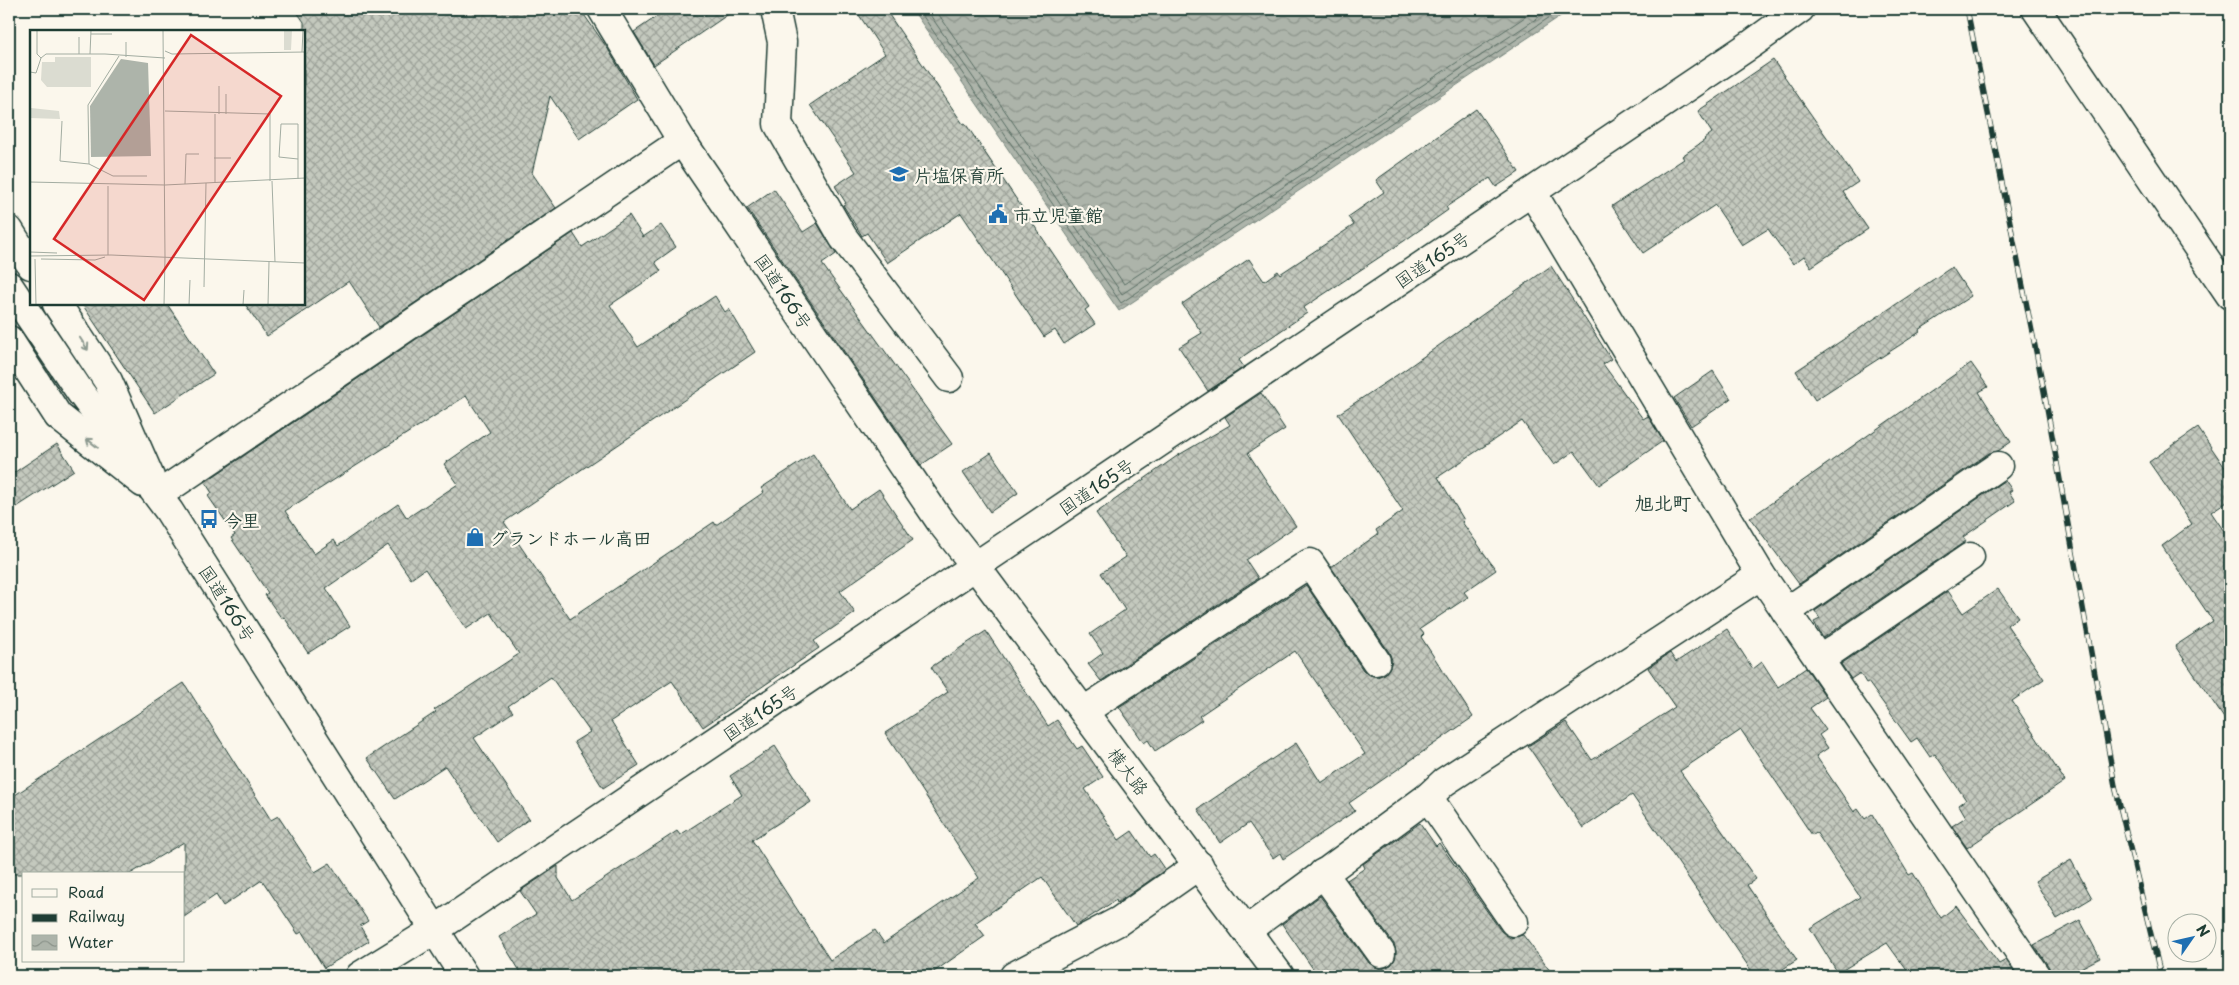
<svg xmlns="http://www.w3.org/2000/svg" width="2239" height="985" font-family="'Playpen Sans','Klee One',sans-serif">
	<defs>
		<pattern id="water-waves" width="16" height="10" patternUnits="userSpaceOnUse" patternTransform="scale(1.25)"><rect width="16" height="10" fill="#adb4aa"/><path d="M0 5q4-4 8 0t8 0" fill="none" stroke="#8c948b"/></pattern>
		<pattern id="building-cross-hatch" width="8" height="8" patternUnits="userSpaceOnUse" patternTransform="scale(1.25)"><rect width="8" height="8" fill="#c4c9be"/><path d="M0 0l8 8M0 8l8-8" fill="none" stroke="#9fa49b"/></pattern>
	</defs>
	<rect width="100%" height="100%" fill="#fbf7ec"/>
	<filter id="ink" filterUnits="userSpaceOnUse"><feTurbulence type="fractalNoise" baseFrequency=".02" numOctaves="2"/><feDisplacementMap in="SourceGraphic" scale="10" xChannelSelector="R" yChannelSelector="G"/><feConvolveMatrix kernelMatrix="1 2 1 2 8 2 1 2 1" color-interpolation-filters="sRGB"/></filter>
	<g filter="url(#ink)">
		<polygon fill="url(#water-waves)" stroke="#74847b" points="912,9 1571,9 1119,311"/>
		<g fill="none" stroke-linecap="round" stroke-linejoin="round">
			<g stroke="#586d63" stroke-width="1">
				<polyline points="918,9 1121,303 1562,9"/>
				<polyline points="926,9 1122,294 1551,9"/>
				<polyline points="935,9 1124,284 1537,9"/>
			</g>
		</g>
		<g fill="url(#building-cross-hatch)" stroke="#1f3d34" fill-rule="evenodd">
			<polygon points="295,9 580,9 608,49 637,99 579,139 550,96 532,173 556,208 379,327 349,281 267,336 245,304 304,304 304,22"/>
			<polygon points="668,9 736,9 654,65 634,32"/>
			<polygon points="855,9 885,9 963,124 965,123 1089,307 1085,310 1095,324 1064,344 1055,330 1044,337 961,213 887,263 867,233 862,236 843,205 846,203 835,186 856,172 810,105 885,54"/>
			<polygon points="1773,60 1856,179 1858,182 1843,192 1868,229 1811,267 1804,256 1793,264 1768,229 1742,245 1715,205 1643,253 1612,206 1684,159 1682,156 1705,140 1704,139 1712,133 1698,111"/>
			<polygon points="1476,109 1519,172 1496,187 1490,178 1446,207 1448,210 1404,241 1303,308 1307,313 1245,355 1239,360 1244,367 1208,391 1179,347 1202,333 1182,304 1249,259 1264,281 1278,271 1280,274 1354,225 1348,217 1384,192 1376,180"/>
			<polygon points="774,189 803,232 817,223 836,254 822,264 952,444 921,465 747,208"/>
			<path d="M629,215L643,237L661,225L676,247L655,262L661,271L610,305L638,347L715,296L725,312L729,309L755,352L504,522L570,619L714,522L716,525L764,492L761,488L813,454L850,509L879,489L913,540L840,591L855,613L814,641L819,648L703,727L672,681L611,721L639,765L603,788L574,742L590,732L551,677L508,706L513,712L474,738L529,819L497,842L445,766L395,799L367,758L436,712L434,710L519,654L491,613L466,629L425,569L411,579L388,545L326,588L350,626L308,653L284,617L282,619L265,595L268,593L231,538L235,535L208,496L212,493L205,482L573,233L582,247ZM466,396L490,432L444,464L458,484L407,518L398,504L338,546L334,540L314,554L285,511Z"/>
			<polygon points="1551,266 1611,359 1603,364 1643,419 1648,416 1663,441 1599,485 1574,451 1554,465 1522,421 1438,477 1464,520 1462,522 1496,570 1464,592 1468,597 1420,629 1424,634 1421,637 1473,717 1349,803 1355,811 1283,859 1280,853 1273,858 1249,823 1220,843 1198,809 1296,743 1321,783 1365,754 1295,651 1199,716 1202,720 1155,751 1148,740 1144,743 1119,707 1306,585 1363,670 1370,675 1377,677 1385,674 1390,667 1392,660 1389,652 1331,567 1378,534 1376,530 1403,511 1338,414 1403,371"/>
			<polygon points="1952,267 1971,296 1919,330 1920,332 1815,400 1796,371"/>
			<polygon points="82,304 167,304 214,374 155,413"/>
			<polygon points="1971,363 1988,387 1979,392 2011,442 1998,451 1989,453 1799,584 1750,518"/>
			<polygon points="1713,371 1731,399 1691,426 1674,398"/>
			<polygon points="1261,393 1285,429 1248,453 1296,526 1246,560 1258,578 1101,681 1088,664 1103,653 1090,634 1125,610 1101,573 1126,557 1096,513 1177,456 1230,425 1225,417"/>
			<polygon points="2198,428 2230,475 2230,499 2211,512 2230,540 2230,727 2175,646 2213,621 2162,546 2192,524 2149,462"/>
			<polygon points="57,444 74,470 9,512 9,476"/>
			<polygon points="991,453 1018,493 990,512 963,472"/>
			<polygon points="2005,480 2012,490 2009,492 2015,501 1963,537 1966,541 1823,638 1814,622 1820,619 1815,611"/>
			<polygon points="1998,589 2018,617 2007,625 2044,679 2012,701 2065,781 1967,848 1952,826 1966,817 1959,805 1966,800 1935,754 1930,757 1917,738 1911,742 1868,682 1866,683 1860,673 1851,679 1841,664 1948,591 1963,613"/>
			<polygon points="1727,629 1753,669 1762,662 1778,687 1806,668 1826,697 1810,708 1826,730 1819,735 1828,748 1816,756 1854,812 1858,809 1865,819 1872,814 1909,875 1913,873 1941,918 1956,906 1999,964 2006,960 2017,976 1911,976 1887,943 1838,973 1810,928 1860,897 1816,832 1812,835 1741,730 1680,771 1756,879 1747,885 1797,960 1772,976 1755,976 1632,795 1583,828 1528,746 1566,722 1592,760 1675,707 1648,668 1670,653 1676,662"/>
			<polygon points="986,631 1048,726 1057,720 1077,749 1082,746 1103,777 1085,789 1119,840 1132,831 1150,857 1154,854 1165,870 1117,903 1116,900 1076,926 1042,877 975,923 985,936 928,976 523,976 499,937 536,914 520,891 558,866 558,878 572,900 677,831 680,835 742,795 730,776 775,746 811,802 752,840 830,960 875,930 884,943 979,878 885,733 948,692 931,667"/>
			<polygon points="184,683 271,820 278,816 315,872 330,863 368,921 360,926 369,941 324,968 302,932 298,934 262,880 223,906 216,895 184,917 184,842 130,874 9,874 9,799"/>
			<polygon points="1420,823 1436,846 1439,843 1501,931 1510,938 1523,935 1554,976 1318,976 1282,924 1320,896 1369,963 1375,967 1382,969 1391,965 1395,959 1396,951 1394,944 1347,880 1365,868 1363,864"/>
			<polygon points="2071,860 2092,898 2057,919 2035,881"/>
			<polygon points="2080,920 2100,958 2065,976 2051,976 2049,967 2034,945"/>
		</g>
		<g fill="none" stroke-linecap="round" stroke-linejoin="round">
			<g stroke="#1f3d34" stroke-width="31">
				<g id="street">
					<polyline points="775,9 782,42 778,124 843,237 949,378"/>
					<polyline points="2036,9 2230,295"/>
					<polyline points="1532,192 1761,575 2036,976"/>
					<polyline points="9,230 31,265"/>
					<polyline points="57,304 108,381 150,477"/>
					<polyline points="9,340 58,416 143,483"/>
					<polyline points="158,495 682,141"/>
					<polyline points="976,567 1280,976"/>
					<polyline points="1786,612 1998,466"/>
					<polyline points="1819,660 1970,557"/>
					<polyline points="1084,711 1310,563 1376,661"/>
					<polyline points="1428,797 1514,922"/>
					<polyline points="1323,873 1381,953"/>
					<polyline points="1247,930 1428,797 1444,782 1761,575"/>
					<polyline points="1014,976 1119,921 1199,865"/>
				</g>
			</g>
			<g stroke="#1f3d34" stroke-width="31">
				<polyline id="secondary" points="360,976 436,929"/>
			</g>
			<g stroke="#1f3d34" stroke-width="31">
				<g id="highway">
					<polyline points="602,9 682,141 940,521 976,567"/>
					<polyline points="9,286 81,393 169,511 464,976"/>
					<polyline points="436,929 1753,43 1800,9"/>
				</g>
			</g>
			<use href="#street" stroke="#fbf7ec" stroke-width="28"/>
			<use href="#secondary" stroke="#fbf7ec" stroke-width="28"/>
			<use href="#highway" stroke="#fbf7ec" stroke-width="28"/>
			<g stroke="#1f3d34" stroke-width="5.5">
				<polyline id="rail" points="1967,9 2044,391 2115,786 2161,976"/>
			</g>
			<use href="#rail" stroke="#fbf7ec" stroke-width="4" stroke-dasharray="11" stroke-linecap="butt"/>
		</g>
		<defs><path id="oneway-shaft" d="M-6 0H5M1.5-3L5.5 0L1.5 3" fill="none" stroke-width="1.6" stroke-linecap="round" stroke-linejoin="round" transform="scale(1.25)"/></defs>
		<g stroke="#8d9a90">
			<use href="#oneway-shaft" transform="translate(84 344) rotate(57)"/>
			<use href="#oneway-shaft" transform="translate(92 443) rotate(-142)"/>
		</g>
	</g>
	<defs>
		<g id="school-bare" transform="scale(1.5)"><path d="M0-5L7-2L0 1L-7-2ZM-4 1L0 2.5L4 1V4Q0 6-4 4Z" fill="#1f6fb2" stroke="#fbf7ec" stroke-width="2.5" paint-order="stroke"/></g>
		<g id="civic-bare" transform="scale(1.5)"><path d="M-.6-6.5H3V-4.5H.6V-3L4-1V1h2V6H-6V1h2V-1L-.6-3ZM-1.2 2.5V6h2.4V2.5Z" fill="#1f6fb2" stroke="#fbf7ec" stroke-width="2.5" paint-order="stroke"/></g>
		<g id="bus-bare" transform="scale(1.5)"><path d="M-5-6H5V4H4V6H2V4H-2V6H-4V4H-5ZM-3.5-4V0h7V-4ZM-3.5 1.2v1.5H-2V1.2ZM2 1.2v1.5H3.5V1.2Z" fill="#1f6fb2" stroke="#fbf7ec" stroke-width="2.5" paint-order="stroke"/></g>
		<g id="shop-bare" transform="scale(1.5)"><path d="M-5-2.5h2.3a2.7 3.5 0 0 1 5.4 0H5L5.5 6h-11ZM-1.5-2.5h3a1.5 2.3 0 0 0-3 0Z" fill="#1f6fb2" stroke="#fbf7ec" stroke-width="2.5" paint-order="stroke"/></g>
	</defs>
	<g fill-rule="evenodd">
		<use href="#school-bare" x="899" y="174"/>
		<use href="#civic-bare" x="998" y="214"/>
		<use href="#bus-bare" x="209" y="519"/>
		<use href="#shop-bare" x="475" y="537"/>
	</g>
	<g text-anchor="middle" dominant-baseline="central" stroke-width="4.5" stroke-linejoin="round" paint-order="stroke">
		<g font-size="18" font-weight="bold" fill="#1f3d34" stroke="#fbf7ec" text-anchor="start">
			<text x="914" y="174">片塩保育所</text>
			<text x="1013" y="214">市立児童館</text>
			<text x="224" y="519">今里</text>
			<text x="490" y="537">グランドホール高田</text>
		</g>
		<g font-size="18" fill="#1f3d34" stroke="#fbf7ec">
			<text transform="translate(1432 259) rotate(-34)">国道165号</text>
			<text transform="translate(784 291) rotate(56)">国道166号</text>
			<text transform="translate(1096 486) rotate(-34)">国道165号</text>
			<text transform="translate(228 603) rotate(57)">国道166号</text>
			<text transform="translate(760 712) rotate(-34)">国道165号</text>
			<text transform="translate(1129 771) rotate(53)">横大路</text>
		</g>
		<g font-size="19" font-weight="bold" fill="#1f3d34" stroke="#fbf7ec">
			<text x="1663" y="502">旭北町</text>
		</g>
	</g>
	<g transform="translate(30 30)">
		<rect width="275" height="275" fill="#fbf7ec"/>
		<path d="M254,0H262L261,20H254ZM1,78L29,81L30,89L0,88Z" fill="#dbdcd1"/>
		<path d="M25,27H61V57H17L11,50L12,32H25Z" fill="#dbdcd1"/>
		<path d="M91,29L118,33L121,126L61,127L60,76Z" fill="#adb4aa"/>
		<path fill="none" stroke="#a3ada2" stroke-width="1" d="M133,0L135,227M61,4H82M96,12V27M135,21L142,24L275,22M272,22L273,0M49,24V7M60,24L61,0M11,28L16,24H75L135,28M0,42L6,43L11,28L7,24V1M189,56V84M196,64V84M135,81L240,84V151M185,84V153M32,91L30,131L59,134L83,146H117M184,128H201M268,129L249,127L251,94H268V149M59,134L58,75L89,26M242,151L245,232M0,152L135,155M155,154L156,124H169M135,155L275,148M78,156V225M0,222L27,223M0,226L81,225L275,233M5,229L6,275M11,229L65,230L75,227M174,257L176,153M134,275L135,227M159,275L160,250M213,275L214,260M238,275L239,232"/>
		<path fill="#d62828" fill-opacity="0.15" stroke="#d62828" stroke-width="2.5" d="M161,5L251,66L114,270L24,209Z"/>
		<rect width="275" height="275" fill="none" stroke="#1f3d34" stroke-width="2.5"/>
	</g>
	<rect width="2239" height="985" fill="none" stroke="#fbf7ec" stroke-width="30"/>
	<rect x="15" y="15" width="2209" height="955" fill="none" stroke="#1f3d34" stroke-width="2" filter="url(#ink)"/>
	<rect x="22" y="872" width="162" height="90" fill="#fbf7ec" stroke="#a3ada2"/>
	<rect x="32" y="889" width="25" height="8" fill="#fbf7ec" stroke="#a3ada2"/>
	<text x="68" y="898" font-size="15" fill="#1f3d34">Road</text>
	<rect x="32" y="914" width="25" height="8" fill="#1f3d34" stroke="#a3ada2"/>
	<text x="68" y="922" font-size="15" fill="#1f3d34">Railway</text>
	<rect x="32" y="935" width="25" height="15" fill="url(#water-waves)" stroke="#a3ada2"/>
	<text x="68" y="948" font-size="15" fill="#1f3d34">Water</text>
	<g transform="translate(2192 938) rotate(56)"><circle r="24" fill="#fbf7ec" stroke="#a3ada2"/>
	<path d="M0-4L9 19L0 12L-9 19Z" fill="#1f6fb2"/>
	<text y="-8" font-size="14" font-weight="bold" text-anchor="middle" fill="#1f3d34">N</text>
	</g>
</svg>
